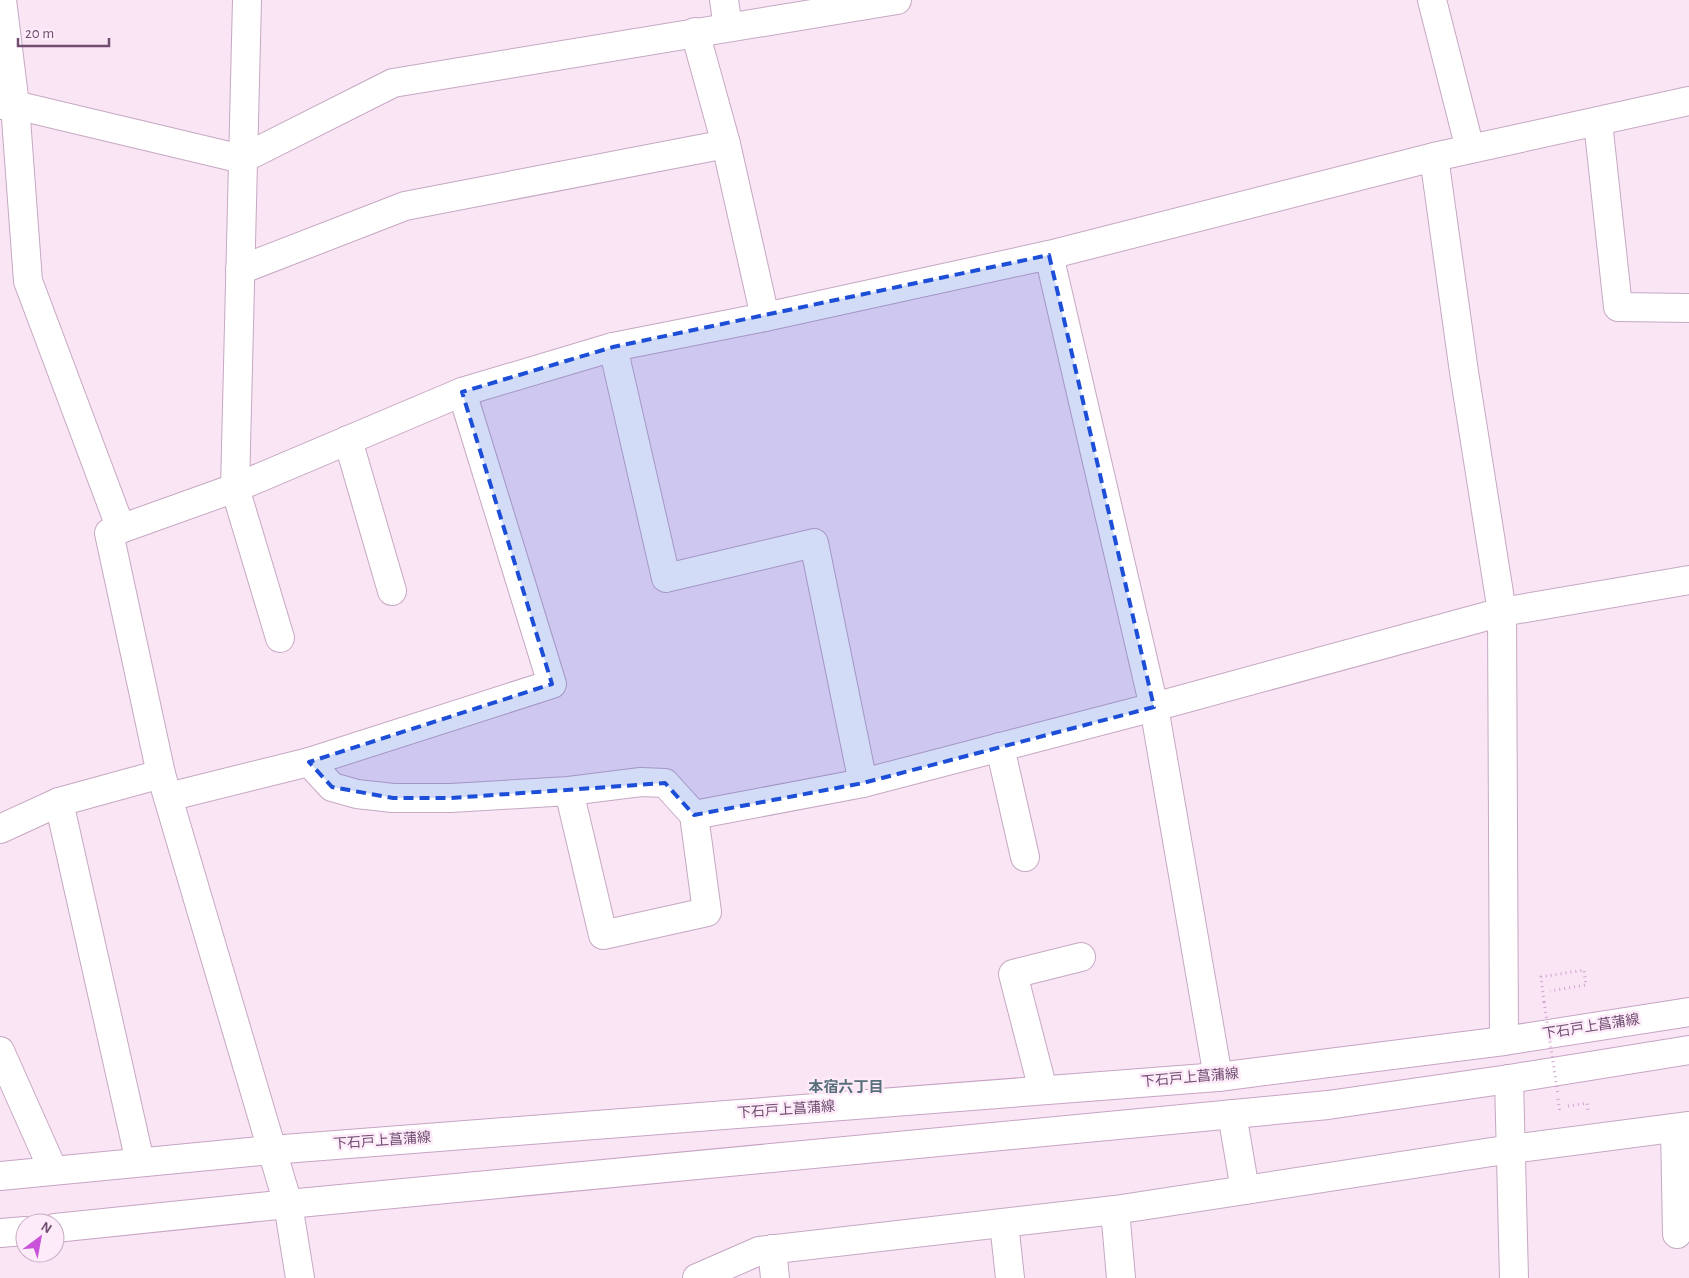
<svg xmlns="http://www.w3.org/2000/svg" width="1689" height="1278" font-family="'Alegreya Sans','Noto Sans JP',sans-serif">
	<rect width="100%" height="100%" fill="#fae5f5"/>
	<g fill="none" stroke-linecap="round" stroke-linejoin="round">
		<g stroke="#c6a8c3" stroke-width="30">
			<g id="minor">
				<polyline points="2,0 15,105 28,281 121,529"/>
				<polyline points="247,0 235,488 280,638"/>
				<polyline points="724,0 728,27"/>
				<polyline points="1432,0 1470,149"/>
				<polyline points="695,32 726,144 765,317"/>
				<polyline points="0,105 15,105 242,159 393,83 897,0"/>
				<polyline points="1598,122 1618,307 1689,308"/>
				<polyline points="1434,157 1464,372 1502,612 1504,1041"/>
				<polyline points="1049,255 1154,707 1218,1077"/>
				<polyline points="240,270 405,206 726,144"/>
				<polyline points="613,347 666,578 814,543 863,783"/>
				<polyline points="348,440 392,591"/>
				<polyline points="1000,747 1025,857"/>
				<polyline points="309,762 332,787 357,794 393,798 451,798 569,791 641,782 665,783 694,815 707,912 603,935 569,791"/>
				<polyline points="168,797 309,762 552,684 462,392"/>
				<polyline points="59,802 140,1162"/>
				<polyline points="694,815 863,783 1154,707 1502,612 1689,580"/>
				<polyline points="0,829 59,802 161,774"/>
				<polyline points="0,1051 53,1170"/>
				<polyline points="1509,1079 1514,1278"/>
				<polyline points="1043,1090 1013,974 1081,957"/>
				<polyline points="1232,1114 1245,1190"/>
				<polyline points="1675,1128 1677,1234"/>
				<polyline points="1115,1210 1121,1278"/>
				<polyline points="1004,1223 1010,1278"/>
				<polyline points="772,1249 775,1278"/>
				<polyline points="300,1278 288,1204 161,774 109,533 235,488 462,392 613,347 765,317 1049,255 1434,157 1689,101"/>
				<polyline points="697,1278 759,1251 1115,1210 1511,1149 1689,1126"/>
			</g>
		</g>
		<g stroke="#c7a4c4" stroke-width="30">
			<g id="secondary">
				<polyline points="0,1176 271,1150 1218,1077 1504,1041 1689,1012"/>
				<polyline points="55,1228 288,1204 1328,1105 1509,1079 1689,1050"/>
				<polyline points="0,1233 25,1231"/>
			</g>
		</g>
		<g stroke="#d2a3d1" stroke-width="3" stroke-dasharray="1 4" stroke-linecap="butt">
			<polyline points="1544,1002 1541,977 1584,970 1586,985 1550,991"/>
			<polyline points="1558,1099 1560,1113"/>
			<polyline points="1568,1106 1587,1103 1588,1110"/>
		</g>
		<use href="#minor" stroke="#fff" stroke-width="28"/>
		<use href="#secondary" stroke="#fff" stroke-width="28"/>
		<polyline stroke="#d2a3d1" stroke-width="3" stroke-dasharray="1 4" stroke-linecap="butt" points="1544,1002 1558,1095"/>
	</g>
	<path fill="#1d4ed8" fill-opacity="0.2" stroke="#1d4ed8" stroke-width="4" stroke-dasharray="10 6" stroke-linejoin="round" d="M1049,255L1154,707L863,783L694,815L665,783L451,798H393L332,787L309,762L552,684L462,392L613,347Z"/>
	<g text-anchor="middle" dominant-baseline="central" stroke-width="5" stroke-linejoin="round" paint-order="stroke">
		<g font-size="14" fill="#714d71" stroke="#fdebf9">
			<text transform="translate(1591 1027) rotate(-9)">下石戸上菖蒲線</text>
			<text transform="translate(1190 1078) rotate(-5)">下石戸上菖蒲線</text>
			<text transform="translate(786 1110) rotate(-4)">下石戸上菖蒲線</text>
			<text transform="translate(382 1141) rotate(-4)">下石戸上菖蒲線</text>
		</g>
		<g font-size="15" font-weight="bold" fill="#576f7a" stroke="#fdebf9">
			<text x="846" y="1087">本宿六丁目</text>
		</g>
	</g>
	<g transform="translate(40 1238) rotate(32)"><circle r="24" fill="#fdebf9" stroke="#c5acc3"/>
	<path d="M0-4L9 19L0 12L-9 19Z" fill="#c954da"/>
	<text y="-8" font-size="14" font-weight="bold" text-anchor="middle" fill="#714d71">N</text>
	</g>
	<path d="M18 38v8h91v-8" fill="none" stroke="#714d71" stroke-width="2.5"/>
	<text x="25" y="38" font-size="15" fill="#714d71" stroke="#fdebf9" stroke-width="4" paint-order="stroke">20 m</text>
</svg>
